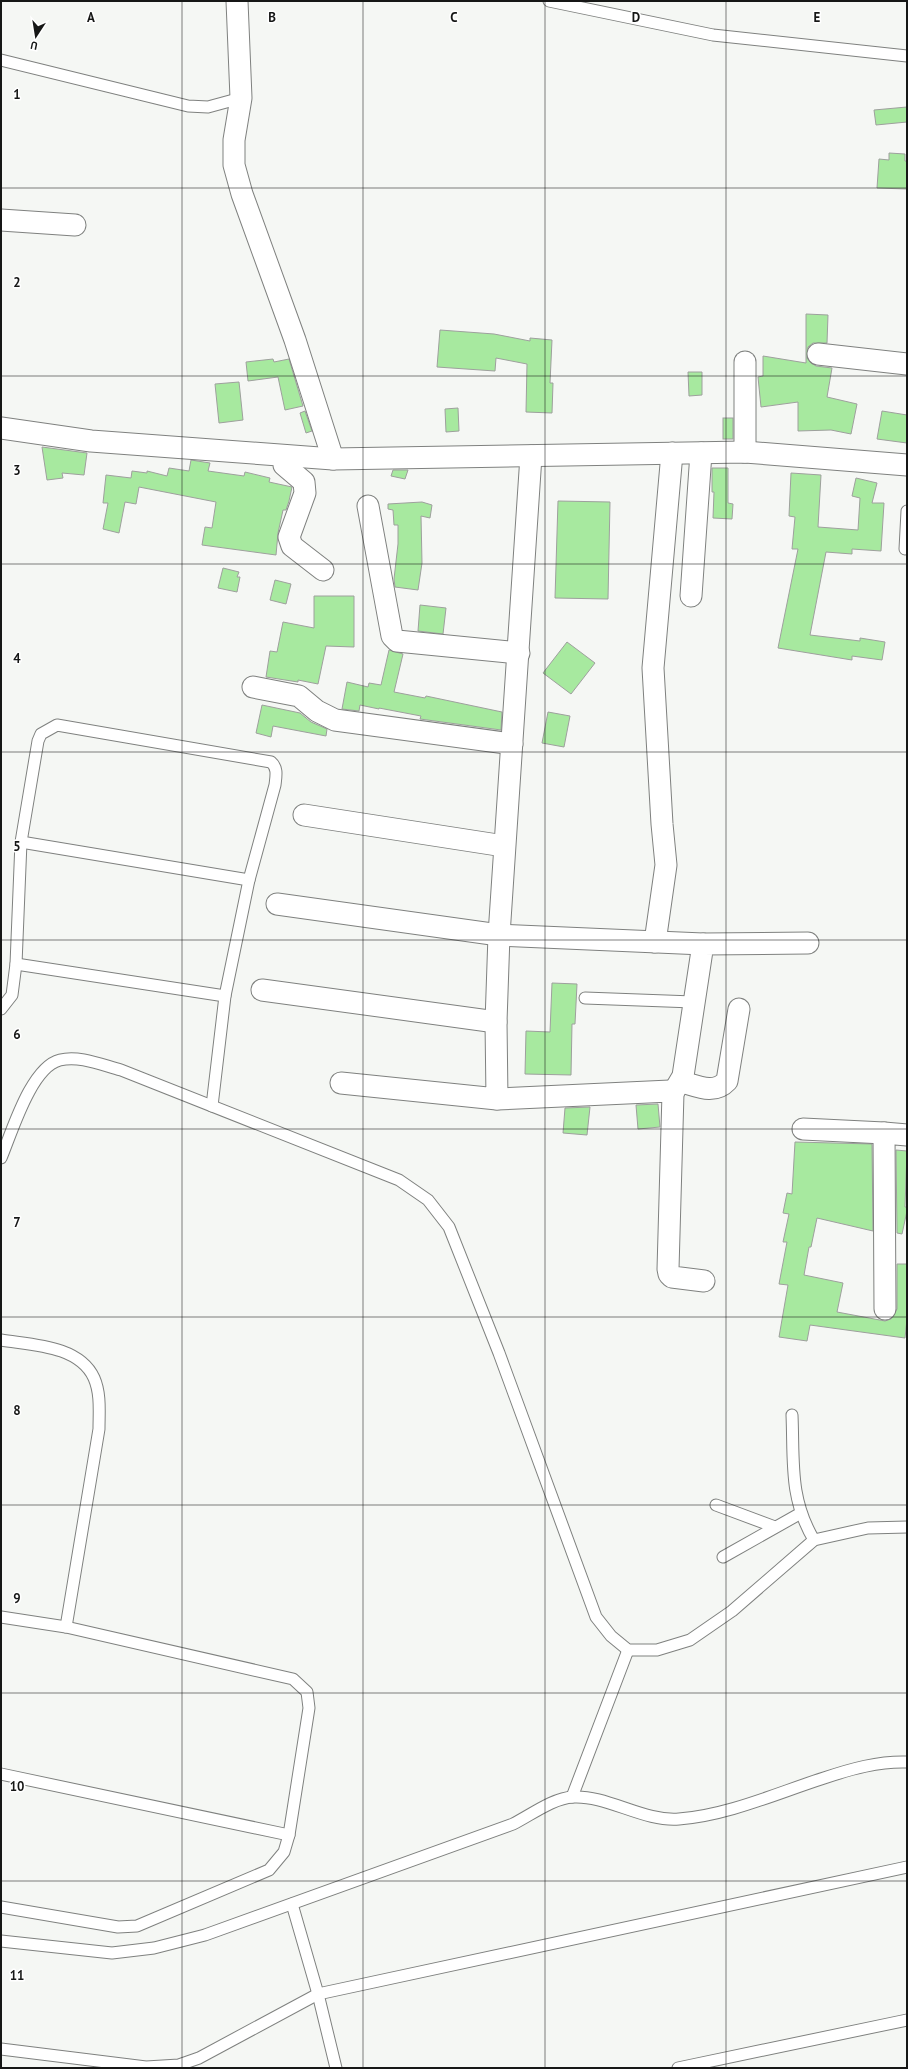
<svg xmlns="http://www.w3.org/2000/svg" width="908" height="2069" font-family="'PT Sans',sans-serif">
	<rect width="100%" height="100%" fill="#f5f7f4"/>
	<g fill="#a7e99f" stroke="#9ea09d">
		<polygon points="907,107 907,122 876,125 874,110"/>
		<polygon points="889,153 905,154 905,161 907,161 907,189 877,188 879,159 889,160"/>
		<polygon points="806,314 828,315 827,343 813,343 808,347 807,358 811,363 816,366 832,368 827,397 857,404 851,434 831,430 798,431 798,402 761,407 758,377 763,376 763,356 806,363"/>
		<polygon points="440,330 494,334 530,341 530,338 552,340 550,383 553,383 552,413 526,412 527,364 496,358 495,371 437,367"/>
		<polygon points="273,359 274,362 289,359 303,406 285,410 278,377 248,381 246,362"/>
		<polygon points="688,372 702,372 702,395 689,396"/>
		<polygon points="239,382 243,420 219,423 215,384"/>
		<polygon points="458,408 459,431 446,432 445,409"/>
		<polygon points="305,411 312,431 306,433 300,413"/>
		<polygon points="882,411 907,415 907,443 877,439"/>
		<rect x="723" y="418" width="10" height="21"/>
		<polygon points="42,447 87,453 84,475 62,473 63,478 47,480"/>
		<polygon points="191,460 210,463 208,471 244,476 245,472 270,478 269,482 292,487 289,501 286,510 283,510 278,533 276,555 202,545 205,527 212,528 216,502 139,487 136,504 125,502 119,533 103,529 108,503 103,503 106,475 131,478 132,471 147,473 147,471 167,476 169,468 189,471"/>
		<polygon points="712,468 728,468 728,503 733,504 732,519 713,518 714,492 712,492"/>
		<polygon points="393,470 408,470 405,479 391,476"/>
		<polygon points="791,473 821,475 818,527 858,530 860,498 852,496 856,478 877,483 872,503 884,503 881,551 852,549 852,554 826,552 810,635 860,641 860,638 885,642 882,660 852,656 852,660 778,648 798,549 792,549 795,517 789,516"/>
		<polygon points="558,501 610,502 608,599 555,598"/>
		<polygon points="422,502 432,505 430,518 421,516 422,563 418,590 395,587 394,579 398,544 398,525 394,525 393,510 388,509 388,504"/>
		<polygon points="223,568 239,572 237,577 240,577 237,592 218,588"/>
		<polygon points="275,580 291,584 286,604 270,600"/>
		<polygon points="314,596 354,596 354,647 326,646 318,684 298,680 298,682 266,677 270,651 277,652 283,622 314,628"/>
		<polygon points="420,605 446,608 443,634 418,631"/>
		<polygon points="567,642 595,663 571,694 543,673"/>
		<polygon points="389,650 403,654 394,692 425,698 426,696 502,712 501,730 420,719 421,716 379,708 379,709 360,705 359,711 342,709 347,682 368,687 369,683 381,685"/>
		<polygon points="262,705 300,713 311,722 327,729 326,736 273,726 271,737 256,733"/>
		<polygon points="548,712 570,716 564,747 542,743"/>
		<polygon points="552,983 577,984 575,1024 572,1024 571,1075 525,1074 526,1031 550,1032"/>
		<polygon points="658,1104 660,1127 638,1129 636,1105"/>
		<polygon points="590,1107 587,1135 563,1133 565,1108"/>
		<polygon points="795,1142 872,1144 873,1231 817,1218 811,1247 809,1247 804,1275 843,1283 837,1312 885,1321 891,1319 897,1309 897,1264 907,1264 907,1319 905,1338 810,1325 807,1341 779,1337 788,1285 779,1284 787,1242 783,1242 789,1214 783,1213 787,1193 792,1194"/>
		<polygon points="896,1150 907,1151 905,1207 907,1207 907,1211 902,1234 897,1233"/>
	</g>
	<g fill="none" stroke-linecap="round" stroke-linejoin="round">
		<g stroke="#7f817f" stroke-width="13">
			<g id="lane">
				<polyline points="549,1 713,35 907,56"/>
				<polyline points="1,60 188,106 208,107 241,98"/>
				<polyline points="905,549 907,511"/>
				<polyline points="21,842 249,880"/>
				<polyline points="16,964 225,996"/>
				<polyline points="585,998 693,1002"/>
				<path d="M1,1009L12,995L16,964L21,842L38,741L41,734L57,725L271,762C278,768 276,776 275,785L249,880L225,996L212,1106"/>
				<path d="M1,1158C12,1132 31,1067 60,1060C79,1055 102,1065 121,1070L399,1180L428,1200L449,1227L499,1353L596,1617L611,1636L628,1650H657L690,1640L732,1611L814,1540L868,1528L907,1527"/>
				<path d="M1,1340C31,1345 79,1345 94,1378C101,1394 99,1412 99,1429L66,1627"/>
				<path d="M792,1415C794,1461 789,1498 814,1540"/>
				<polyline points="716,1505 775,1527"/>
				<polyline points="723,1557 801,1513"/>
				<polyline points="1,1617 66,1627 293,1679 307,1692 309,1708 289,1835 284,1852 269,1870 137,1926 118,1927 1,1907"/>
				<polyline points="1,1774 289,1835"/>
				<polyline points="572,1797 628,1650"/>
				<polyline points="292,1904 318,1994 336,2068"/>
				<path d="M1,1941L112,1953L154,1948L205,1935L513,1824C531,1815 553,1798 573,1797C607,1795 644,1822 679,1819C729,1815 777,1793 824,1778C851,1769 879,1761 907,1762"/>
				<polyline points="1,2049 146,2067 179,2065 199,2058 318,1994 907,1867"/>
				<polyline points="678,2068 907,2020"/>
			</g>
		</g>
		<g stroke="#7f817f" stroke-width="23">
			<g id="street">
				<polyline points="237,1 241,98 234,140 234,165 242,194 295,340 333,459"/>
				<polyline points="1,220 75,225"/>
				<polyline points="818,354 907,364"/>
				<polyline points="1,428 91,441 333,459 745,452 907,465"/>
				<polyline points="745,452 745,362"/>
				<polyline points="284,457 284,465 304,482 305,493 289,537 292,546 323,570"/>
				<polyline points="368,506 392,636 397,641 519,653"/>
				<polyline points="691,596 701,453"/>
				<polyline points="253,687 299,696 317,711 335,720 512,744"/>
				<polyline points="304,815 504,846"/>
				<polyline points="277,904 499,935 703,944"/>
				<polyline points="655,942 666,865 662,824 653,668 672,453"/>
				<polyline points="262,990 496,1022"/>
				<path d="M682,1082C697,1086 714,1095 727,1081L739,1009"/>
				<polyline points="341,1083 497,1099 496,1022 499,935 531,456"/>
				<polyline points="673,1093 683,1076 703,944 808,943"/>
				<polyline points="497,1099 670,1091 673,1093 668,1269 669,1274 672,1277 704,1281"/>
				<polyline points="803,1129 884,1133"/>
				<polyline points="885,1309 884,1133 907,1135"/>
			</g>
		</g>
		<use href="#lane" stroke="#fff" stroke-width="11"/>
		<use href="#street" stroke="#fff" stroke-width="21"/>
	</g>
	<path fill="none" stroke="#161716" stroke-width="1" stroke-opacity="0.55" d="M182,1V2068M363,1V2068M545,1V2068M726,1V2068M1,188H907M1,376H907M1,564H907M1,752H907M1,940H907M1,1129H907M1,1317H907M1,1505H907M1,1693H907M1,1881H907"/>
	<g font-size="13" text-anchor="middle" font-weight="bold" fill="#161716" stroke="#fff" stroke-width="3" stroke-linejoin="round" paint-order="stroke">
		<text x="91" y="22">A</text>
		<text x="272" y="22">B</text>
		<text x="454" y="22">C</text>
		<text x="636" y="22">D</text>
		<text x="817" y="22">E</text>
		<text x="17" y="99">1</text>
		<text x="17" y="287">2</text>
		<text x="17" y="475">3</text>
		<text x="17" y="663">4</text>
		<text x="17" y="851">5</text>
		<text x="17" y="1039">6</text>
		<text x="17" y="1227">7</text>
		<text x="17" y="1415">8</text>
		<text x="17" y="1603">9</text>
		<text x="17" y="1791">10</text>
		<text x="17" y="1980">11</text>
	</g>
	<rect width="908" height="2069" fill="none" stroke="#161716" stroke-width="4"/>
	<g transform="translate(36 36) rotate(192)" stroke="#ffffff" stroke-width="3" paint-order="stroke">
	<path d="M0-3L7 15L0 10L-7 15Z" fill="#161716"/>
	<text y="-6" font-size="11" font-weight="bold" text-anchor="middle" fill="#161716">U</text>
	</g>
</svg>
